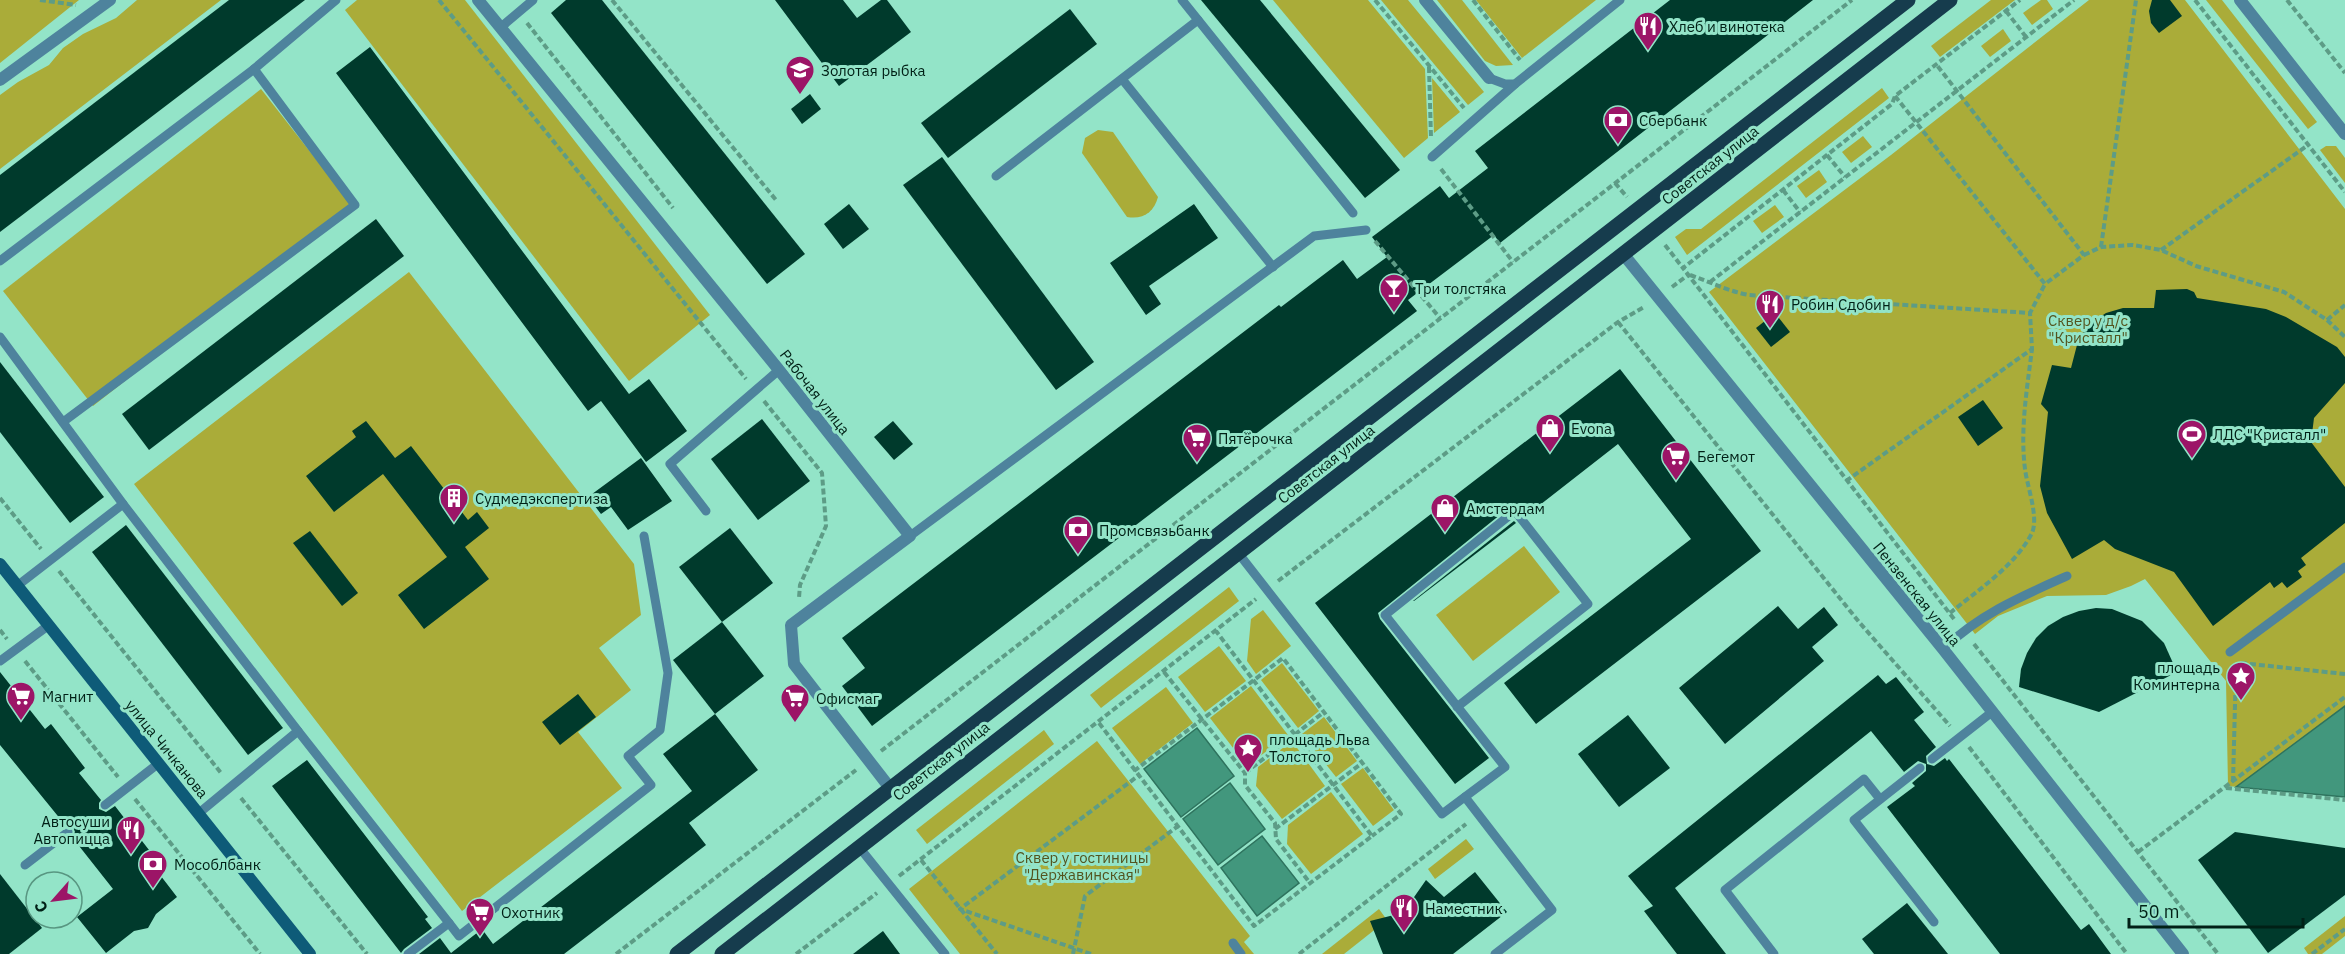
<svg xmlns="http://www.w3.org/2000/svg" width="2345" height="954" font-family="'IBM Plex Sans',sans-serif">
	<rect width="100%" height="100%" fill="#93e4c8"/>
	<g fill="#aaac39">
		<polygon points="0,0 79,0 0,63"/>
		<polygon points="137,0 221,0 0,169 0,95 18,82 49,65 63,48 83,34 116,18"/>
		<polygon points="357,0 465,0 710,315 629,381 345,10"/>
		<polygon points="1273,0 1368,0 1425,69 1428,138 1404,158"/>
		<polygon points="1381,0 1408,0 1484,92 1468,105"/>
		<polygon points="1437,0 1462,0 1513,65 1496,66 1485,61"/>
		<polygon points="1476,0 1596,0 1522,58"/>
		<polygon points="1991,0 2015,0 1940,57 1931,46"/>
		<polygon points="2041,0 2047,0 2053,9 2032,25 2023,13"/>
		<polygon points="2089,0 2185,0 2345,209 2345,797 2228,786 2226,681 2145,579 2131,586 2106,595 2047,596 1998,616 1975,634 1709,292 1891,155"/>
		<polygon points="2206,0 2222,0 2317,122 2308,129"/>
		<polygon points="2003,29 2011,41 1990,57 1981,46"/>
		<polygon points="1432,78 1460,112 1434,133"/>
		<polygon points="1882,88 1889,98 1687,255 1675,237 1686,229 1701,229"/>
		<polygon points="261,89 351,204 93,406 3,291"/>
		<path d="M1098,130L1113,132L1158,197C1154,212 1143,220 1127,217L1082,153L1085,138Z"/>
		<polygon points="1863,136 1872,147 1851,163 1842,152"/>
		<polygon points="2326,146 2336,146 2345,158 2345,183 2320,150"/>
		<polygon points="1819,170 1827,182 1806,198 1797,186"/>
		<polygon points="1775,205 1784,217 1762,233 1753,221"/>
		<polygon points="409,272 634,564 641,615 599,648 631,690 578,732 622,788 462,911 134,484"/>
		<polygon points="1524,546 1560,592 1473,661 1436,615"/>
		<polygon points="1229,587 1239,601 1101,708 1090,695"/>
		<polygon points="1263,610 1291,646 1256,674 1247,661 1251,619"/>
		<polygon points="1219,646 1246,681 1205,712 1178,677"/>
		<polygon points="1282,663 1319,711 1298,728 1261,680"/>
		<polygon points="1251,686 1288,735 1247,766 1210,718"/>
		<polygon points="1166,687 1193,723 1140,764 1112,728"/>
		<polygon points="1324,717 1357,761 1336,777 1302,734"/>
		<polygon points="1044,730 1054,744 927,844 916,830"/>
		<polygon points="1097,741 1250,936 1244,942 1254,954 960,954 909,889"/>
		<polygon points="1292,741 1325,786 1282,819 1256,786 1258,767"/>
		<polygon points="1363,768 1394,810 1373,826 1341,784"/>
		<polygon points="1331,792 1363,834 1311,874 1287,844 1288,825"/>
		<polygon points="1466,839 1474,849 1435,879 1428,869"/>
		<polygon points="1379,909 1387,920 1344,954 1322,954"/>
		<polygon points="2345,916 2345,936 2322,954 2308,954 2304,948"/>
	</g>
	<g fill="#42977d" stroke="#2e735e" stroke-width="1.5">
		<polygon points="2345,706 2345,797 2236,787"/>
		<polygon points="1197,728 1234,776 1181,817 1144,769"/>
		<polygon points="1230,783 1265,829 1218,865 1183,819"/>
		<polygon points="1262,836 1299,883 1257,916 1221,868"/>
	</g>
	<g fill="#003a2c">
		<polygon points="229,0 305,0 0,232 0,175"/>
		<polygon points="566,0 602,0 805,254 767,284 551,13"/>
		<polygon points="775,0 843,0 857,18 881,0 887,0 911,32 839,86"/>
		<polygon points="1201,0 1260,0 1400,170 1365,198"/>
		<polygon points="1670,0 1813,0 1500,243 1494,235 1408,300 1417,311 872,726 842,686 865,668 842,638 1279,305 1281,307 1343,260 1357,279 1387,257 1372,237 1440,186 1449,198 1488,168 1475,151"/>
		<polygon points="2152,0 2170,0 2182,16 2159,33 2151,23 2149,11"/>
		<polygon points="1070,9 1097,44 948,158 921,123"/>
		<polygon points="370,47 629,394 649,379 687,431 646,462 601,401 588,411 336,73"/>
		<polygon points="810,94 821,109 802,124 791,109"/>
		<polygon points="942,157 1094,362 1056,390 903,185"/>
		<polygon points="849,204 869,229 843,249 824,224"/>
		<polygon points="1194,204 1218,238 1149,286 1161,304 1146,315 1110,263"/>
		<polygon points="376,219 404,256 149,450 122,414"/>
		<polygon points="2187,289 2194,292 2197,298 2266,309 2286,317 2337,347 2345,357 2345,383 2314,418 2311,442 2345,487 2345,523 2301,558 2306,565 2298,571 2302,577 2287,588 2282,582 2274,588 2270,582 2213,626 2174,572 2115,549 2104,540 2072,559 2047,513 2040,486 2048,412 2041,404 2052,365 2071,368 2077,345 2084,331 2094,321 2106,313 2123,308 2154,308 2156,290"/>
		<polygon points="1775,313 1790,332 1771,347 1756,328"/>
		<polygon points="0,362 104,497 70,523 0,432"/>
		<polygon points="1620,369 1761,551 1536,724 1504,683 1691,539 1618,444 1527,515 1518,505 1511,506 1378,613 1380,619 1489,758 1455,784 1315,603"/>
		<polygon points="1983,400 2003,428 1978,446 1958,417"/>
		<polygon points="762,419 810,481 758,520 711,459"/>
		<polygon points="366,421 395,458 411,446 468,520 477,512 489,528 465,547 489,579 424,629 398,595 447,557 383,474 334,512 306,476 356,437 352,431"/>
		<polygon points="893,421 913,444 894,460 874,437"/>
		<polygon points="641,458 672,501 628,530 611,507 601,514 588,497"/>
		<polygon points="1514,521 1516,523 1414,601 1413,601"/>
		<polygon points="126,525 283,728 248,755 92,552"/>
		<polygon points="730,528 773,583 722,622 679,567"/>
		<polygon points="310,531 358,593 342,606 293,543"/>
		<polygon points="1778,606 1798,629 1824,607 1838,625 1812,647 1824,661 1725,744 1679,688"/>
		<polygon points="2096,608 2112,609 2142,621 2164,643 2177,672 2099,712 2019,687 2021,669 2027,653 2036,638 2048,626 2063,617 2079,611"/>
		<polygon points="722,622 764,676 715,714 673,660"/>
		<polygon points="0,672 45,729 51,724 85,768 79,773 101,800 99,803 99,809 106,812 115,806 149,850 144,854 177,897 156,914 148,928 134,931 106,953 77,917 113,889 72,837 75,832 73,827 66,826 0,745"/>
		<polygon points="1878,675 1886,684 1896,677 1924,712 1914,720 1936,747 1926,756 1927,764 1934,766 1945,758 1947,761 1949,759 2081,930 2089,924 2111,954 2000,954 1887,807 1915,786 1912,783 1926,771 1926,764 1918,761 1904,772 1871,731 1675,888 1726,954 1677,954 1644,911 1653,906 1628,876"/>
		<polygon points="578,694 596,717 560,745 542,722"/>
		<polygon points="715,714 758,770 689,823 706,845 564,954 419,954 440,938 451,953 482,929 493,944 692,791 663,754"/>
		<polygon points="1628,715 1670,768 1619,807 1578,754"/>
		<polygon points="307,760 428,917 425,919 432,928 404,949 401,953 272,786"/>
		<polygon points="2235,832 2345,848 2345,895 2268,953 2198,860"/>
		<polygon points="1475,872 1507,912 1453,954 1383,954 1370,921 1394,915 1412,900 1426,880 1444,897"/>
		<polygon points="0,874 42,928 9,954 0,954"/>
		<polygon points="1907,903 1948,954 1874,954 1862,939"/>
		<polygon points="883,931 900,954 853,954"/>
	</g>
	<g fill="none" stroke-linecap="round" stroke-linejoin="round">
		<g stroke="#5d9c86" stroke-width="4" stroke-dasharray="6 3" stroke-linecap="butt">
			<polyline points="40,0 76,5"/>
			<polyline points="439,0 746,379"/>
			<polyline points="612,0 776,200"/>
			<polyline points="1375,0 1464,108"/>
			<polyline points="1473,0 1520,60"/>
			<polyline points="2195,0 2345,192"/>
			<polyline points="2287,0 2345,73"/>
			<polyline points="2006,11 2026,37"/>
			<polyline points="527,23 673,208"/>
			<polyline points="1429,67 1431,138"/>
			<polyline points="1895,96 2045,284 2084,255 1936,64"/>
			<polyline points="1827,155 1845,177"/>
			<polyline points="1441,169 1513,262"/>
			<polyline points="1615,183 1627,197"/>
			<polyline points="1783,190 1800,212"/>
			<polyline points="1375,241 1440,318"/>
			<polyline points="1665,245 1683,268"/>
			<polyline points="2101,247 2136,0"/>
			<polyline points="2161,250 2308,145"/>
			<polyline points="2084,255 2101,247 2133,245 2161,250 2196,266 2284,292 2327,320 2345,337"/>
			<path d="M1690,275C1711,282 1727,291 1749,295L2030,313L2045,284"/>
			<polyline points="1710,282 2074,0"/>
			<polyline points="1672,287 1688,275"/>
			<polyline points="2327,320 2345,305"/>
			<polyline points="1618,322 1859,622 1950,726"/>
			<polyline points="764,401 822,473 826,526 800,585 799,598"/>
			<polyline points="1846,481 2032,349 2030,313"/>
			<polyline points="0,498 41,549"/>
			<polyline points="59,571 221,773"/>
			<polyline points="1278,581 1618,322 1644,307"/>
			<path d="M1950,613C1978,590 2015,566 2032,533C2039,517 2027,486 2025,469C2020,429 2027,389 2032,349"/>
			<polyline points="1954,619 1683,268 1892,104 1895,96 2020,0"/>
			<polyline points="0,630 7,639"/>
			<polyline points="1974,644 2218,954"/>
			<polyline points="25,661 118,777"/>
			<polyline points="2241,663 2345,674"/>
			<polyline points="1164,672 1245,773 1245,785 1275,823 1276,839 1310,883"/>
			<polyline points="1099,723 1254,926 1372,836 1216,631"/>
			<polyline points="1969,747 2127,954"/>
			<polyline points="881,751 1852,0"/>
			<polyline points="1134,771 1283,658 1401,814 1372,836"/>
			<polyline points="1245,773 1324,712"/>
			<polyline points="2233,782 2236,666"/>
			<polyline points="2226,788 2345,800"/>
			<polyline points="241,798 367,954"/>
			<polyline points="135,799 260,954"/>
			<polyline points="1275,829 1362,763"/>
			<polyline points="2138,852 2345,697"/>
			<polyline points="921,860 997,954"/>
			<polyline points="899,876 1256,599"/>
			<polyline points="616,954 856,770"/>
			<polyline points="796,954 877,893"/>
			<polyline points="1073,954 1085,896 1178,826"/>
			<polyline points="1091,954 960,909 1138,776"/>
			<polyline points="1299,954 1466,824"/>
			<polyline points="2312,954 2345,929"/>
		</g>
		<g stroke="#4e839d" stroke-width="9">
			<polyline points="1182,0 1353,213"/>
			<polyline points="500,28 533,0"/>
			<polyline points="254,69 336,0"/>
			<polyline points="1489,78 1505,84 1515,84 1620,0"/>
			<polyline points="1122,79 1273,267"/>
			<polyline points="1432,157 1515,84"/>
			<polyline points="996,176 1198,20"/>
			<polyline points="0,261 254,69 355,205 63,422"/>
			<polyline points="0,337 123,504"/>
			<polyline points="706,511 670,464 779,370"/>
			<polyline points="910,536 1314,236 1366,230"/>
			<polyline points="1239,554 1442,814 1505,767 1385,615 1515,511 1588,604 1457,707"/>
			<polyline points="17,586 123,504 298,731"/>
			<path d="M1943,649C1980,614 2020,597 2067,576"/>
			<polyline points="2230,652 2345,567"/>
			<polyline points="0,661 49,625"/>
			<polyline points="1932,759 1992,712"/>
			<polyline points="1920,768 1854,820 1934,922"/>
			<polyline points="1465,797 1552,910 1495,954"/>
			<polyline points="105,805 159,763"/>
			<polyline points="199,813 298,731 449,923"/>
			<polyline points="859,847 945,954"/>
			<polyline points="25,865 68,832"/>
			<polyline points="1233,943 1241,954"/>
			<polyline points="408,954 449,923 459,936 651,785 628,756 660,730 668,673 644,536"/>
			<polyline points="1774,954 1725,890 1864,779 1880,799"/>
		</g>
		<g stroke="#4e839d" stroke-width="12">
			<polyline points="478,0 779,370 910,536 791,625 794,664 890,788"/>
			<polyline points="1425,0 1489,78"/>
			<polyline points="2240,0 2345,134"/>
			<polyline points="0,80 110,0"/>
			<polyline points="1624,255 1943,649 2183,954"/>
		</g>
		<polyline stroke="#0e5b78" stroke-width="12" points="0,564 310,954"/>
		<g stroke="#163c4d" stroke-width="15">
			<polyline points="677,954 1908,0"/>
			<polyline points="722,954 1950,0"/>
		</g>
	</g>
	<defs>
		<g id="restaurant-pin" transform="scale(1.5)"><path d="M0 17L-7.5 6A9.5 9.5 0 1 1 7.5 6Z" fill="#9c1567" stroke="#93e4c8"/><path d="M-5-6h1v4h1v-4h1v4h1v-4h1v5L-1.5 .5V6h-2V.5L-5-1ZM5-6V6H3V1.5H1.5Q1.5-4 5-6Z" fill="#fff"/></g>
		<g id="school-pin" transform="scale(1.5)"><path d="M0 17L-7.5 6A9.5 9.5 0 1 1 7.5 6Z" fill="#9c1567" stroke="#93e4c8"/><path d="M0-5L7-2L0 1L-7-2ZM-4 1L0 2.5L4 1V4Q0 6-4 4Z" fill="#fff"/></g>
		<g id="bank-pin" transform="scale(1.5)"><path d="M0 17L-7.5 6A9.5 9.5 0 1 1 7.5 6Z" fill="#9c1567" stroke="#93e4c8"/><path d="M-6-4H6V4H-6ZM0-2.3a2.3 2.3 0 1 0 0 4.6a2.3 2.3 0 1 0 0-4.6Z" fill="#fff"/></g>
		<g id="bar-pin" transform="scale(1.5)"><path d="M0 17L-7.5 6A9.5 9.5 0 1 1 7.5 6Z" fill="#9c1567" stroke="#93e4c8"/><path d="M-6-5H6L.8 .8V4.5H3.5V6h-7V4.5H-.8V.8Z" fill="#fff"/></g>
		<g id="shop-pin" transform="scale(1.5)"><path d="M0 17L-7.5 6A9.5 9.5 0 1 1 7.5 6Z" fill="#9c1567" stroke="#93e4c8"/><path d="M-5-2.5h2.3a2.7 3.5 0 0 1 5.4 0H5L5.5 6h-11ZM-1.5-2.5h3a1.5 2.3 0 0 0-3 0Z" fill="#fff"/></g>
		<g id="stadium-pin" transform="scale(1.5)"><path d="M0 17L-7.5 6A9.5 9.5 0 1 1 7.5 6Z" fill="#9c1567" stroke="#93e4c8"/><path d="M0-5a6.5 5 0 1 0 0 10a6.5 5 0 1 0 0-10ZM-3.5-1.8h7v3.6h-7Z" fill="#fff"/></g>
		<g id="supermarket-pin" transform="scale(1.5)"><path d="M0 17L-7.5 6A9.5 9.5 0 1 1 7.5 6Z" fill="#9c1567" stroke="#93e4c8"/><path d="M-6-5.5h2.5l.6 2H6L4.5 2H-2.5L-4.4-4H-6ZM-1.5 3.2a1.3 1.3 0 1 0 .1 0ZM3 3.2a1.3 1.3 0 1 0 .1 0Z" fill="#fff"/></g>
		<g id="building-pin" transform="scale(1.5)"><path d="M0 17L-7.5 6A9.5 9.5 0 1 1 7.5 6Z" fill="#9c1567" stroke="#93e4c8"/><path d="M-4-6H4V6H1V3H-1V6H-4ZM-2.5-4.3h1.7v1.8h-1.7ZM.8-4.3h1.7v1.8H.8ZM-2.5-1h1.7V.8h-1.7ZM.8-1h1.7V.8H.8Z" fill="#fff"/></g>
		<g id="sight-pin" transform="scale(1.5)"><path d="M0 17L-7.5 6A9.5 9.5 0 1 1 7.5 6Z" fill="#9c1567" stroke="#93e4c8"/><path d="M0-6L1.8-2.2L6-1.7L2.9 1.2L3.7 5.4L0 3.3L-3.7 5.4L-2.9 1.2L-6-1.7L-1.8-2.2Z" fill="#fff"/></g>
	</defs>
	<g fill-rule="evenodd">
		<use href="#restaurant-pin" x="1648" y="26"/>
		<use href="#school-pin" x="800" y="70"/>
		<use href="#bank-pin" x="1618" y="120"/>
		<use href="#bar-pin" x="1394" y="288"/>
		<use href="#restaurant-pin" x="1770" y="304"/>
		<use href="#shop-pin" x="1550" y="428"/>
		<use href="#stadium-pin" x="2192" y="434"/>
		<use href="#supermarket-pin" x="1197" y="438"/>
		<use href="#supermarket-pin" x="1676" y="456"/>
		<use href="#building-pin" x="454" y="498"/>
		<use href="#shop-pin" x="1445" y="508"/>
		<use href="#bank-pin" x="1078" y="530"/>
		<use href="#sight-pin" x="2241" y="676"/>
		<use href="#supermarket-pin" x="21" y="696"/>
		<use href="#supermarket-pin" x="795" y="698"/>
		<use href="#sight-pin" x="1248" y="748"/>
		<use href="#restaurant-pin" x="131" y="830"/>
		<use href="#bank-pin" x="153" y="864"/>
		<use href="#restaurant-pin" x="1404" y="908"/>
		<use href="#supermarket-pin" x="480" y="912"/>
	</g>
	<g text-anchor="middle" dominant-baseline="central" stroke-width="6" stroke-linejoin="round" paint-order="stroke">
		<g font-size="15" fill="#002016" stroke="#93e4c8" text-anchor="start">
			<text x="1669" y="26">Хлеб и винотека</text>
			<text x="821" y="70">Золотая рыбка</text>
			<text x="1639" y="120">Сбербанк</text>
			<text x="1415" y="288">Три толстяка</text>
			<text x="1791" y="304">Робин Сдобин</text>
			<text x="1571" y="428">Evona</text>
			<text x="2213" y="434">ЛДС "Кристалл"</text>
			<text x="1218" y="438">Пятёрочка</text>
			<text x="1697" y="456">Бегемот</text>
			<text x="475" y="498">Судмедэкспертиза</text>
			<text x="1466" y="508">Амстердам</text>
			<text x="1099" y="530">Промсвязьбанк</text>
			<text x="2220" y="667" text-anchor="end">площадь<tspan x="2220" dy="17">Коминтерна</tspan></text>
			<text x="42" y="696">Магнит</text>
			<text x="816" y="698">Офисмаг</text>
			<text x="1269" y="739">площадь Льва<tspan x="1269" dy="17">Толстого</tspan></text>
			<text x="110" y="821" text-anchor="end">Автосуши<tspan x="110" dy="17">Автопицца</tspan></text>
			<text x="174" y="864">Мособлбанк</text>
			<text x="1425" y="908">Наместник</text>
			<text x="501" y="912">Охотник</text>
		</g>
		<g font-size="15" fill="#002016" stroke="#93e4c8">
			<text transform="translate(1710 165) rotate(-38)">Советская улица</text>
			<text transform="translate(815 392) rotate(52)">Рабочая улица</text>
			<text transform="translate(1326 464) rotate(-38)">Советская улица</text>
			<text transform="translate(1917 594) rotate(51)">Пензенская улица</text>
			<text transform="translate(167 749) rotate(51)">улица Чичканова</text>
			<text transform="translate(941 761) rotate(-38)">Советская улица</text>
		</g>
		<g font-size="15" fill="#53541f" stroke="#93e4c8">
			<text x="2088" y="320">Сквер у д/с<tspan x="2088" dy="17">"Кристалл"</tspan></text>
			<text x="1082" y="857">Сквер у гостиницы<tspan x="1082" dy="17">"Державинская"</tspan></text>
		</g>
	</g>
	<g transform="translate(54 900) rotate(242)"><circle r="28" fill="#93e4c8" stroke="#589681" stroke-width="1.5"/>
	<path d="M0-4.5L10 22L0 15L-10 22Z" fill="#9c1567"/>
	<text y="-9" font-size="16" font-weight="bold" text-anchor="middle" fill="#002016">С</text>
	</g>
	<path d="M2129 918v9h174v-9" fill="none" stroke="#002016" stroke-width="3"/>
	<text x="2138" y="918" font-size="18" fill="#002016" stroke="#93e4c8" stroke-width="4.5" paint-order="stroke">50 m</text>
</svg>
